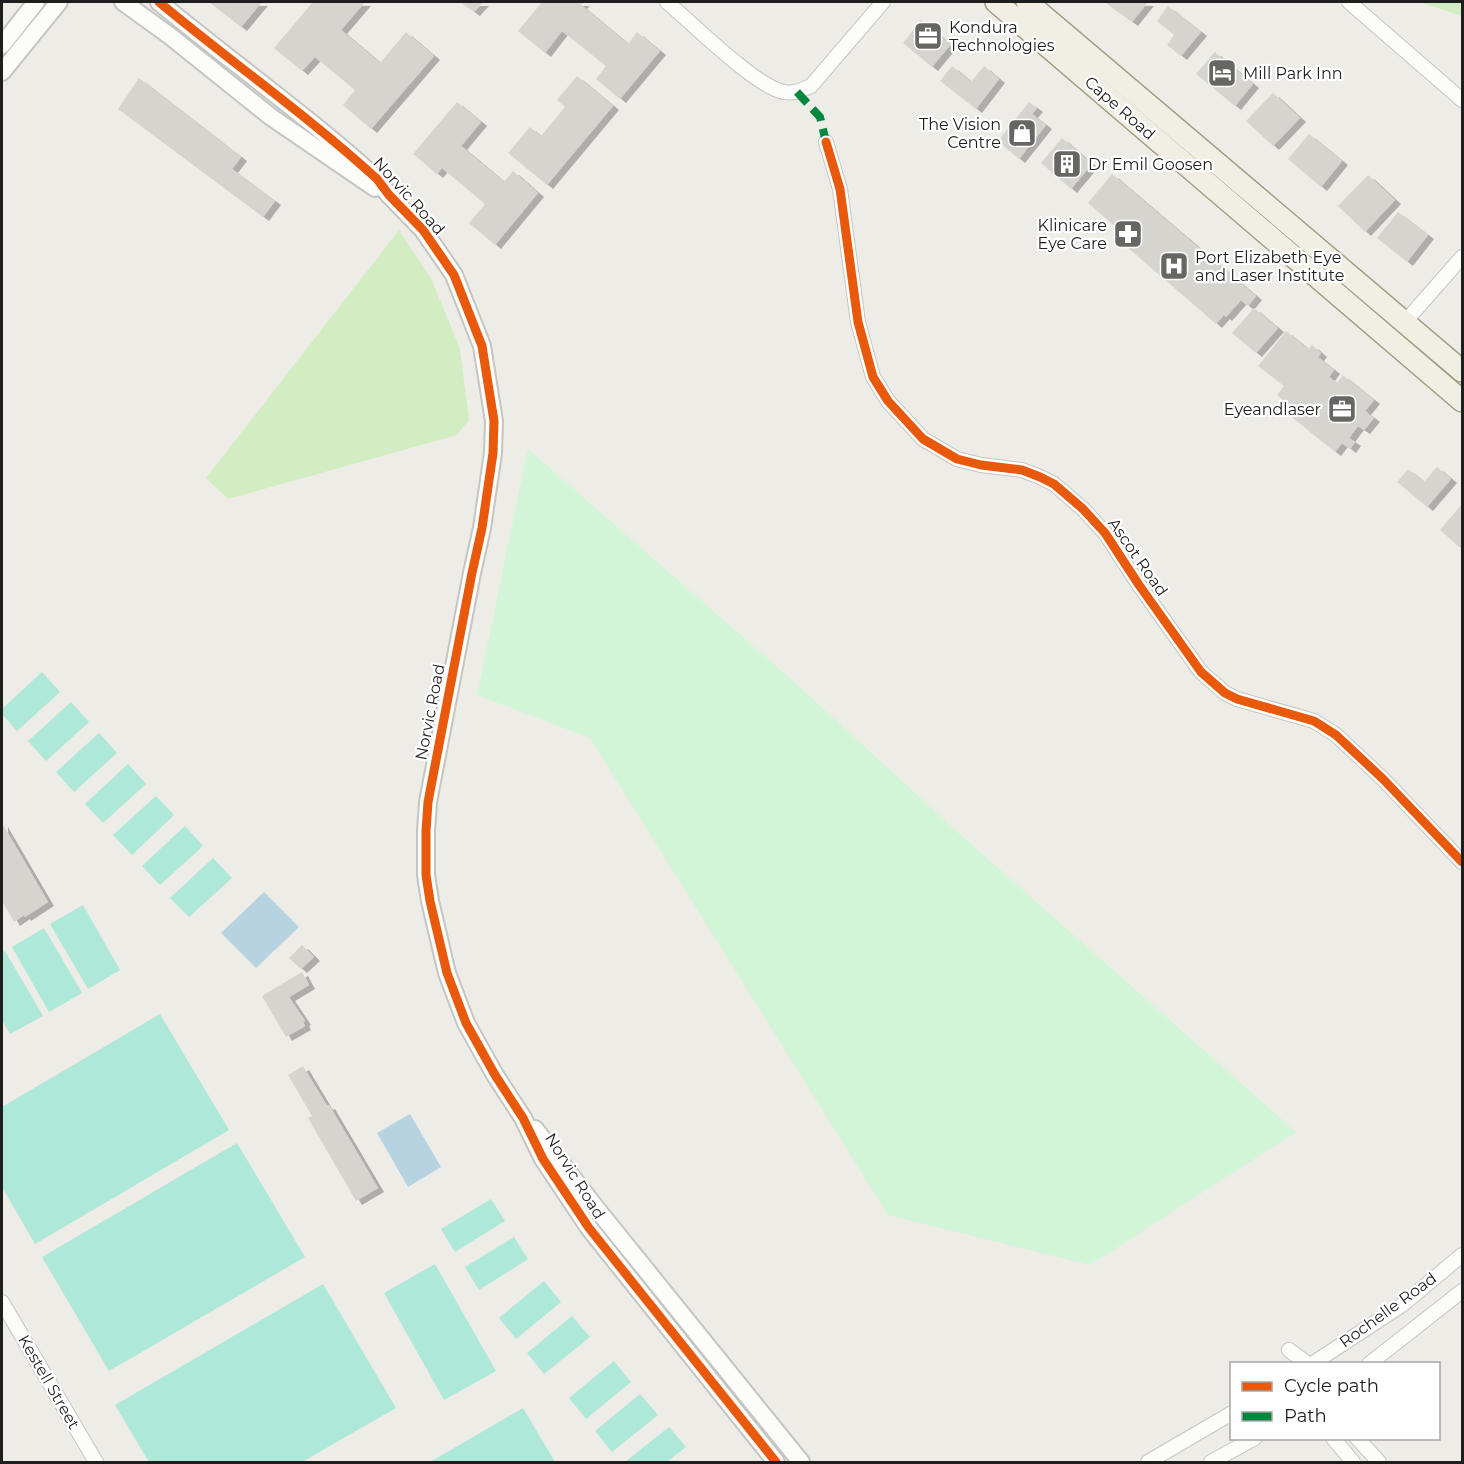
<svg xmlns="http://www.w3.org/2000/svg" width="1464" height="1464" font-family="Montserrat,sans-serif">
	<defs>
		<filter id="shadow"><feDropShadow dx="6" dy="4" stdDeviation="0" flood-color="#0004"/></filter>
	</defs>
	<rect width="100%" height="100%" fill="#edece6"/>
	<g fill="#d3edc2">
		<polygon points="1420,2 1462,2 1462,16"/>
		<polygon points="399,230 431,278 460,349 469,420 457,435 228,499 206,478"/>
	</g>
	<polygon fill="#d2f5d8" points="528,449 793,681 963,837 1296,1132 1090,1265 888,1215 590,738 477,695"/>
	<g fill="#aee8d8">
		<polygon points="42,672 60,692 17,731 2,714 2,709"/>
		<polygon points="71,702 89,722 46,761 28,741"/>
		<polygon points="99,733 117,753 74,792 56,772"/>
		<polygon points="128,764 146,784 103,823 85,804"/>
		<polygon points="156,796 174,815 132,855 113,835"/>
		<polygon points="185,826 203,846 160,885 142,866"/>
		<polygon points="213,858 232,878 189,917 170,898"/>
		<polygon points="83,905 120,970 88,989 50,924"/>
		<polygon points="44,928 82,993 49,1012 12,947"/>
		<polygon points="5,951 43,1016 10,1034 2,1020 2,953"/>
		<polygon points="160,1014 229,1130 35,1244 2,1187 2,1107"/>
		<polygon points="237,1143 305,1257 109,1371 42,1257"/>
		<polygon points="491,1199 505,1221 455,1252 441,1229"/>
		<polygon points="514,1237 528,1259 479,1290 465,1267"/>
		<polygon points="435,1264 496,1371 444,1400 384,1293"/>
		<polygon points="544,1281 561,1302 516,1339 499,1318"/>
		<polygon points="323,1284 396,1408 302,1462 149,1462 115,1405"/>
		<polygon points="572,1316 590,1337 544,1374 527,1353"/>
		<polygon points="614,1361 631,1382 586,1419 569,1398"/>
		<polygon points="640,1394 658,1415 612,1452 595,1431"/>
		<polygon points="523,1408 555,1462 430,1462"/>
		<polygon points="669,1427 686,1447 667,1462 625,1462"/>
	</g>
	<g fill="#b7d3e2">
		<polygon points="264,892 299,927 256,968 221,933"/>
		<polygon points="410,1114 441,1167 408,1187 377,1133"/>
	</g>
	<g fill="#d6d4cf" filter="url(#shadow)">
		<polygon points="209,2 262,2 241,27"/>
		<polygon points="313,2 365,2 341,30 380,63 406,32 434,56 371,129 343,105 355,90 315,57 302,71 274,48"/>
		<polygon points="460,2 483,2 474,12"/>
		<polygon points="542,2 584,2 581,5 628,44 637,32 660,51 620,99 596,79 606,66 562,31 545,53 518,31"/>
		<polygon points="1109,2 1148,2 1132,22 1107,4"/>
		<polygon points="1168,6 1201,32 1181,56 1167,45 1174,35 1157,21"/>
		<polygon points="921,20 951,44 932,67 903,43"/>
		<polygon points="1215,52 1253,84 1235,106 1196,74"/>
		<polygon points="952,66 971,82 984,66 999,79 976,109 940,81"/>
		<polygon points="577,76 613,106 547,185 508,153 530,127 541,136 565,107 557,100"/>
		<polygon points="139,78 241,157 232,169 275,201 263,217 118,109"/>
		<polygon points="1273,93 1300,118 1273,146 1246,121"/>
		<polygon points="457,102 481,122 461,146 504,182 513,171 538,193 495,245 469,223 485,204 442,168 437,174 413,154"/>
		<polygon points="1029,102 1037,108 1032,114 1046,125 1019,159 998,141"/>
		<polygon points="1309,134 1342,161 1321,187 1288,159"/>
		<polygon points="1062,138 1092,164 1071,189 1041,163"/>
		<polygon points="1112,174 1256,296 1248,306 1241,300 1226,317 1224,315 1216,324 1127,247 1132,241 1088,203"/>
		<polygon points="1368,175 1395,200 1365,232 1338,206"/>
		<polygon points="1398,212 1428,235 1407,262 1377,238"/>
		<polygon points="1254,308 1278,328 1256,353 1232,333"/>
		<polygon points="1286,331 1308,349 1312,345 1321,353 1318,357 1334,370 1329,377 1337,383 1343,375 1374,400 1365,411 1374,418 1364,430 1358,426 1349,438 1355,442 1350,449 1342,443 1335,452 1279,407 1284,401 1277,395 1284,386 1258,366"/>
		<polygon points="1437,467 1451,479 1427,507 1397,482 1408,469 1424,482"/>
		<polygon points="1462,504 1462,543 1459,547 1440,530"/>
		<polygon points="2,823 48,902 25,917 24,915 14,922 2,901"/>
		<polygon points="302,945 314,957 301,969 289,958"/>
		<polygon points="302,972 309,985 289,997 305,1021 303,1022 305,1026 286,1037 262,996"/>
		<polygon points="303,1066 327,1106 329,1105 378,1188 356,1201 308,1118 312,1116 288,1075"/>
	</g>
	<g fill="none" stroke-linecap="round" stroke-linejoin="round">
		<g stroke="#c5c5c2" stroke-width="16">
			<g id="minor">
				<path d="M667,2C691,22 757,88 784,92C794,94 802,90 811,86L883,2"/>
				<polyline points="1349,2 1462,100"/>
				<polyline points="826,142 840,189 858,322 873,377 888,401 923,439 957,459 981,465 1022,470 1040,477 1054,484 1083,509 1105,533 1139,585 1201,672 1225,693 1237,699 1314,721 1336,735 1383,779 1462,862"/>
				<polyline points="1405,322 1462,257"/>
				<polyline points="2,1302 96,1462"/>
				<polyline points="1289,1350 1308,1364"/>
				<polyline points="1312,1364 1402,1305 1462,1255"/>
				<polyline points="1369,1364 1462,1291"/>
				<polyline points="1333,1438 1353,1462"/>
				<polyline points="1357,1438 1379,1462"/>
				<polyline points="1148,1462 1232,1413"/>
				<polyline points="1211,1462 1255,1438"/>
			</g>
		</g>
		<g stroke="#c5c5c2" stroke-width="20">
			<g id="tertiary">
				<polyline points="123,2 170,36 271,117 375,188"/>
				<path d="M159,2C231,62 308,116 377,179L389,195L423,230L454,275L482,346L494,421L493,453L482,528L472,573L428,802L426,831V875L430,901L447,973L466,1023L495,1075L523,1118L543,1159L589,1228L776,1462"/>
				<polyline points="2,45 36,2"/>
				<polyline points="2,72 59,2"/>
				<polyline points="535,1129 596,1208 801,1462"/>
			</g>
		</g>
		<g stroke="#a39d82" stroke-width="24">
			<g id="primary">
				<polyline points="996,2 1462,401"/>
				<polyline points="1027,2 1462,371"/>
			</g>
		</g>
		<use href="#minor" stroke="#fcfcfb" stroke-width="14"/>
		<use href="#tertiary" stroke="#fcfcfb" stroke-width="16"/>
		<use href="#primary" stroke="#f1eee3" stroke-width="21"/>
		<polyline stroke="#00873e" stroke-width="8" stroke-dasharray="15 8" stroke-linecap="butt" points="797,92 820,117 826,142"/>
		<g stroke="#fff" stroke-width="13">
			<g id="cycleway">
				<path d="M159,2C231,62 308,116 377,179L389,195L423,230L454,275L482,346L494,421L493,453L482,528L472,573L428,802L426,831V875L430,901L447,973L466,1023L495,1075L523,1118L543,1159L589,1228L776,1462"/>
				<polyline points="826,142 840,189 858,322 873,377 888,401 923,439 957,459 981,465 1022,470 1040,477 1054,484 1083,509 1105,533 1139,585 1201,672 1225,693 1237,699 1314,721 1336,735 1383,779 1462,862"/>
			</g>
		</g>
		<use href="#cycleway" stroke="#e8590c" stroke-width="9"/>
	</g>
	<defs>
		<g id="office-square" transform="scale(1.5)"><rect x="-9" y="-9" width="18" height="18" rx="4" fill="#666664" stroke="#fff"/><path d="M-6-3h4V-5.5h4V-3h4V5H-6ZM-1-4.5V-3h2v-1.5ZM-6 0V1H6V0Z" fill="#fff"/></g>
		<g id="hotel-square" transform="scale(1.5)"><rect x="-9" y="-9" width="18" height="18" rx="4" fill="#666664" stroke="#fff"/><path d="M-6-4.5h1.5V1H6V5H4.5V3h-9V5H-6ZM-4 0a1.8 1.8 0 1 1 3.6 0ZM.5 0V-2.5h3Q6-2.5 6 0Z" fill="#fff"/></g>
		<g id="shop-square" transform="scale(1.5)"><rect x="-9" y="-9" width="18" height="18" rx="4" fill="#666664" stroke="#fff"/><path d="M-5-2.5h2.3a2.7 3.5 0 0 1 5.4 0H5L5.5 6h-11ZM-1.5-2.5h3a1.5 2.3 0 0 0-3 0Z" fill="#fff"/></g>
		<g id="building-square" transform="scale(1.5)"><rect x="-9" y="-9" width="18" height="18" rx="4" fill="#666664" stroke="#fff"/><path d="M-4-6H4V6H1V3H-1V6H-4ZM-2.5-4.3h1.7v1.8h-1.7ZM.8-4.3h1.7v1.8H.8ZM-2.5-1h1.7V.8h-1.7ZM.8-1h1.7V.8H.8Z" fill="#fff"/></g>
		<g id="pharmacy-square" transform="scale(1.5)"><rect x="-9" y="-9" width="18" height="18" rx="4" fill="#666664" stroke="#fff"/><path d="M-2-6h4v4h4v4h-4v4h-4v-4h-4v-4h4Z" fill="#fff"/></g>
		<g id="hospital-square" transform="scale(1.5)"><rect x="-9" y="-9" width="18" height="18" rx="4" fill="#666664" stroke="#fff"/><path d="M-5-5h3v3.5h4V-5h3V5h-3V1.5h-4V5h-3Z" fill="#fff"/></g>
	</defs>
	<g fill-rule="evenodd">
		<use href="#office-square" x="928" y="36"/>
		<use href="#hotel-square" x="1222" y="73"/>
		<use href="#shop-square" x="1022" y="133"/>
		<use href="#building-square" x="1067" y="164"/>
		<use href="#pharmacy-square" x="1128" y="234"/>
		<use href="#hospital-square" x="1174" y="266"/>
		<use href="#office-square" x="1342" y="409"/>
	</g>
	<g text-anchor="middle" dominant-baseline="central" stroke-width="4.5" stroke-linejoin="round" paint-order="stroke">
		<g font-size="16" fill="#1e1e1e" stroke="#fff" text-anchor="start">
			<text x="949" y="27">Kondura<tspan x="949" dy="18">Technologies</tspan></text>
			<text x="1243" y="73">Mill Park Inn</text>
			<text x="1001" y="124" text-anchor="end">The Vision<tspan x="1001" dy="18">Centre</tspan></text>
			<text x="1088" y="164">Dr Emil Goosen</text>
			<text x="1107" y="225" text-anchor="end">Klinicare<tspan x="1107" dy="18">Eye Care</tspan></text>
			<text x="1195" y="257">Port Elizabeth Eye<tspan x="1195" dy="18">and Laser Institute</tspan></text>
			<text x="1321" y="409" text-anchor="end">Eyeandlaser</text>
		</g>
		<g font-size="16" fill="#1e1e1e" stroke="#fff">
			<text transform="translate(1120 108) rotate(41)">Cape Road</text>
			<text transform="translate(409 196) rotate(48)">Norvic Road</text>
			<text transform="translate(1138 557) rotate(55)">Ascot Road</text>
			<text transform="translate(430 712) rotate(-79)">Norvic Road</text>
			<text transform="translate(575 1176) rotate(58)">Norvic Road</text>
			<text transform="translate(1388 1310) rotate(-36)">Rochelle Road</text>
			<text transform="translate(49 1382) rotate(60)">Kestell Street</text>
		</g>
	</g>
	<rect width="1464" height="1464" fill="none" stroke="#1e1e1e" stroke-width="6"/>
	<rect x="1230" y="1362" width="210" height="78" fill="#ffffff" stroke="#a5a5a5" stroke-width="1.5"/>
	<rect x="1242" y="1382" width="30" height="9" fill="#e8590c" stroke="#a5a5a5" stroke-width="1.5"/>
	<text x="1284" y="1392" font-size="18" fill="#1e1e1e">Cycle path</text>
	<rect x="1242" y="1412" width="30" height="9" fill="#00873e" stroke="#a5a5a5" stroke-width="1.5"/>
	<text x="1284" y="1422" font-size="18" fill="#1e1e1e">Path</text>
</svg>
